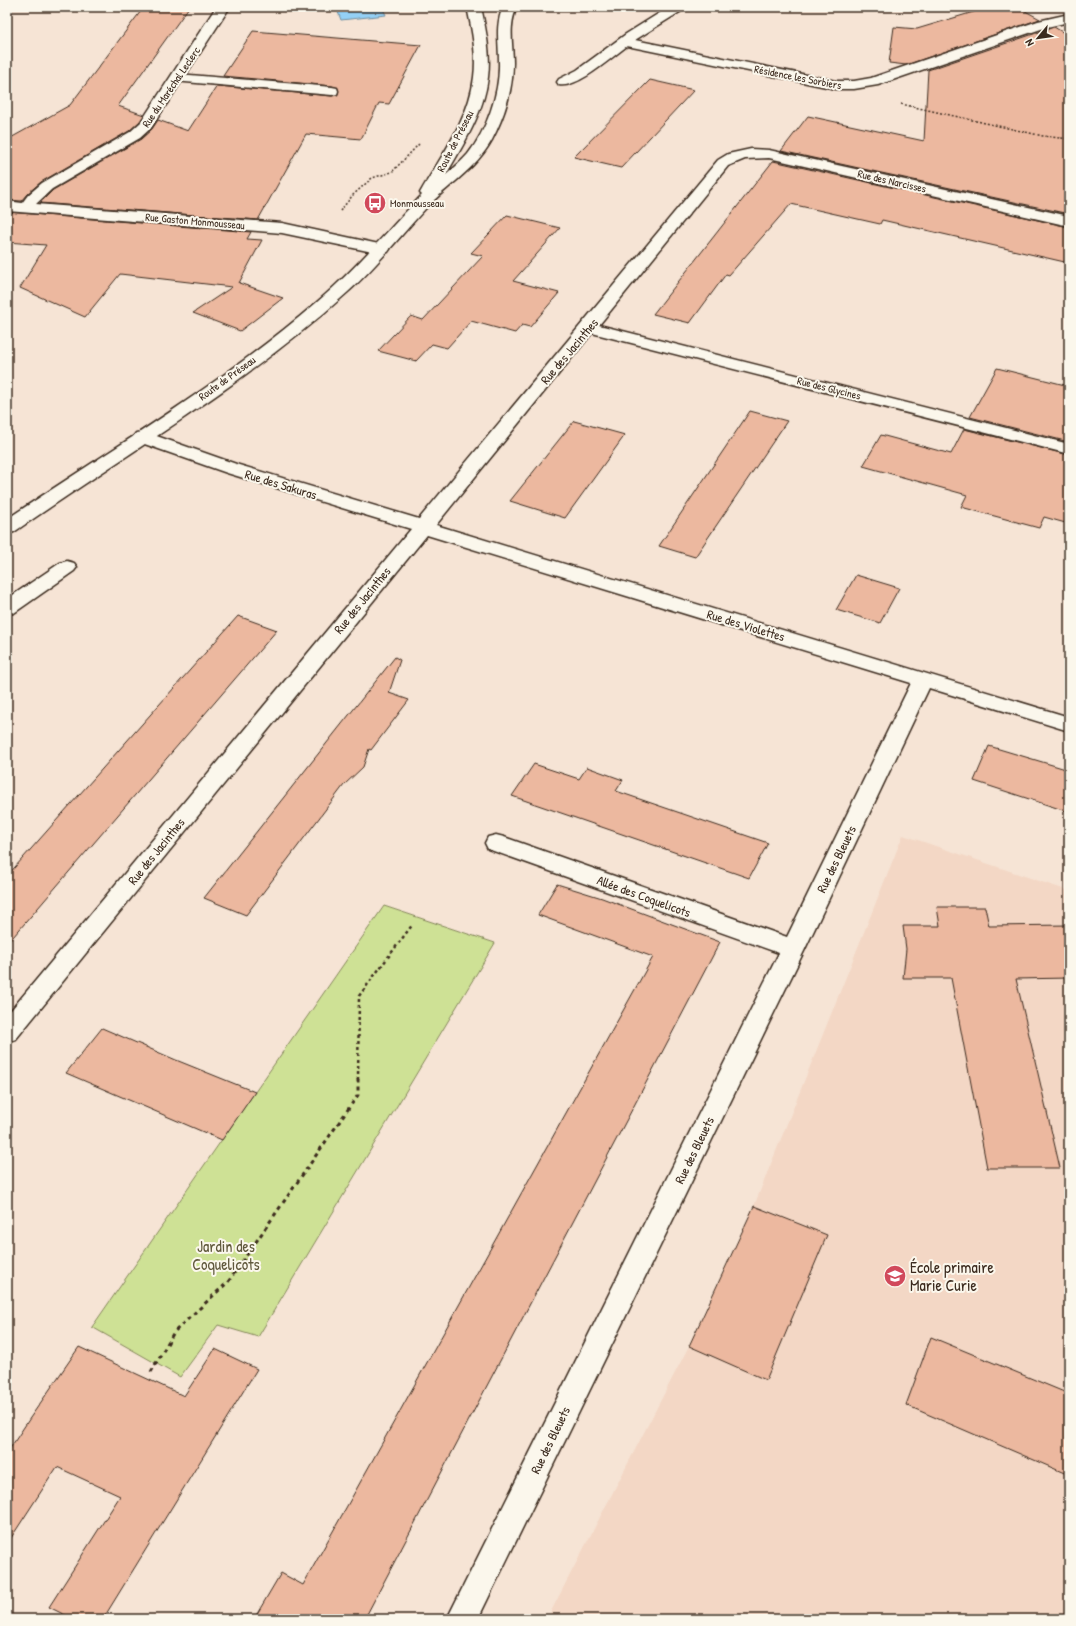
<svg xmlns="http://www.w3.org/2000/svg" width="1076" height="1626" font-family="'Patrick Hand',sans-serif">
	<rect width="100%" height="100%" fill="#f6e4d5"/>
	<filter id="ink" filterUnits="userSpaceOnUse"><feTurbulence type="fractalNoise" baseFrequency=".025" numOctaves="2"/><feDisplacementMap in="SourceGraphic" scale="8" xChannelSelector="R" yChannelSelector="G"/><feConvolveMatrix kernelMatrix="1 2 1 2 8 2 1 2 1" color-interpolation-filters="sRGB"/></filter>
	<g filter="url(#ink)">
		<polygon fill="#f3d7c5" points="903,835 1069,891 1069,1619 547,1619 689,1346 754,1206"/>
		<polygon fill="#cee195" stroke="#84865a" points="384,906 495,943 258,1337 218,1325 180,1377 92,1327"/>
		<polygon fill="#94d0f5" stroke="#708e9f" points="382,7 386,15 341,20 338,12"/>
		<g fill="#ecb89f" stroke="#3b2a1e">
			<polygon points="144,7 189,7 118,106 144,115 140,121 129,131 41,182 27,194 21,201 7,200 7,140 70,105"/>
			<polygon points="990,7 1018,7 1040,19 906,65 889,63 894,27 917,29"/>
			<polygon points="1054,27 1069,36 1069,214 781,151 808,116 924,141 928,70"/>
			<polygon points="253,31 421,45 389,104 379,103 361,139 306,134 258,220 40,203 53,190 141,139 152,129 158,120 188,131 217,86 332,96 338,94 338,88 332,86 223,76"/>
			<polygon points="650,80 694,90 621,168 574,157"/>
			<polygon points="773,161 1069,227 1069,263 882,220 880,224 791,204 729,275 726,274 690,323 653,314"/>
			<polygon points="7,212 251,232 247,239 262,240 239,283 283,298 240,331 193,313 232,287 120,274 85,317 20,288 46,245 7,242"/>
			<polygon points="507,215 560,228 513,281 559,293 530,327 522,325 515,333 471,321 447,348 432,344 416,361 378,351 411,316 423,320 483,256 471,253"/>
			<polygon points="997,368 1069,386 1069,442 970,417"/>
			<polygon points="750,411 787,421 695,557 659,546"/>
			<polygon points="574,421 625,435 565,518 510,501"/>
			<polygon points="964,429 1069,455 1069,524 1044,517 1039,528 961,507 967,495 863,466 881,435 951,454"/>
			<polygon points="856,575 899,588 880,623 836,610"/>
			<polygon points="238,616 277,630 7,944 7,876"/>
			<polygon points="395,657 400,660 389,693 409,700 371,750 369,749 363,767 344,785 246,915 204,898"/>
			<polygon points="989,746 1069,770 1069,812 974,781"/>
			<polygon points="534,764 579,779 587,767 623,780 616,791 768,843 749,878 512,796"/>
			<polygon points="557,884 602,898 720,942 365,1618 367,1619 254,1619 281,1573 303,1585 653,957 538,915"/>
			<polygon points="937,907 985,907 989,926 1069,925 1069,978 1016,979 1060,1168 987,1168 951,978 903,978 906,949 903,926 940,926"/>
			<polygon points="102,1028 176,1060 255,1092 222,1140 66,1073"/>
			<polygon points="754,1206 827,1235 766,1380 689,1346"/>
			<polygon points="931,1337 1069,1394 1069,1475 906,1405"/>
			<polygon points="79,1347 184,1396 215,1349 257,1369 103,1619 73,1619 49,1607 120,1496 57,1467 7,1544 7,1453 30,1418"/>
		</g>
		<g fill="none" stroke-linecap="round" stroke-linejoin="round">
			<g stroke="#3b2a1e" stroke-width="3">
				<polygon id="service" points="178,74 332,87 337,88 338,91 337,94 332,95 174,81 172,78 174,75"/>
			</g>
			<g stroke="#3b2a1e" stroke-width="3">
				<g id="minor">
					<polygon points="216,7 230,7 151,128 140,138 52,189 36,204 282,223 388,246 390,249 388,252 382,254 282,233 7,211 7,201 22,203 28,195 42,183 130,132 141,122"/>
					<path d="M669,7H685L683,10L635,40L836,81H854L871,78L1038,21L1069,14V22L1047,27L878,85L854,89H836L627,46C612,57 577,89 559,85L557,82L559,79L577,70L626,34Z"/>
					<polygon points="751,149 769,150 1069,216 1069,226 769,158 745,159 728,166 599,325 1069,444 1069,454 592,333 436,525 1069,717 1069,731 929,688 805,949 478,1619 447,1619 779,953 488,849 485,843 488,837 496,835 504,837 787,937 911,683 427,535 16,1039 7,1042 7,1015 411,529 227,473 136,441 133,437 136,433 142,432 148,433 239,465 419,519 718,160 728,154"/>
					<polygon points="67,561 74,563 77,567 74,571 14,613 7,614 7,599 60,563"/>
				</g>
			</g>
			<g stroke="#3b2a1e" stroke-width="3">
				<path id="secondary" d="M467,7H481C486,30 491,54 488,77C484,113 463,145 446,175C453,169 461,162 468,154C487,130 500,92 499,62C499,42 495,25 503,7H517C508,26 513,44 513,63C513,90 504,117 492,140C476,169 448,185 426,208C400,236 377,266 348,292C246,384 126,454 14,532L7,534V519C111,449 221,385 316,303C355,270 387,231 422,195L420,193C441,156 469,120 474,77C477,54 472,30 467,7Z"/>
			</g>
			<g stroke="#3b2a1e" stroke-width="1.5" stroke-dasharray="2 2" stroke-linecap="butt">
				<polyline points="901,104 1043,136 1069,139"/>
				<polyline points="340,211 353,195 372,178 392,172 419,144"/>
			</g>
			<polyline stroke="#3b2a1e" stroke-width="2.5" stroke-dasharray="3 3" stroke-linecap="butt" points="358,1080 359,996 413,924"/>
			<polyline stroke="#3b2a1e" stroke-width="3" stroke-dasharray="4 4" stroke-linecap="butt" points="151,1372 174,1332 228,1282 358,1095 358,1079"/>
			<use href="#service" fill="#fbf7ec" fill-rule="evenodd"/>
			<use href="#minor" fill="#fbf7ec" fill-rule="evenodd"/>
			<use href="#secondary" fill="#fbf7ec" fill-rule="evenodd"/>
		</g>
	</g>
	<defs>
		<g id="bus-disc" transform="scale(1.15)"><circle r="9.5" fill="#d1495b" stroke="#fbf7ec"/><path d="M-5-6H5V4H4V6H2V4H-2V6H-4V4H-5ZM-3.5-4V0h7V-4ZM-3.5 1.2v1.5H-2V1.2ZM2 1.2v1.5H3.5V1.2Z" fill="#fff"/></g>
		<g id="school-disc" transform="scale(1.15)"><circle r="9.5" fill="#d1495b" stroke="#fbf7ec"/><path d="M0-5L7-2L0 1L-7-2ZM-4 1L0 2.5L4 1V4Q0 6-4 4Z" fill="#fff"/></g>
	</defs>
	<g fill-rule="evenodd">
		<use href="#bus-disc" x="375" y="203"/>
		<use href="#school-disc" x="895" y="1276"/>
	</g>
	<g text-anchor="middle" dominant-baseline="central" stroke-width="4" stroke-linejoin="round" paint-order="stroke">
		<g font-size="11" fill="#3b2a1e" stroke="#fbf7ec">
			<text transform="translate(798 77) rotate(11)">Résidence les Sorbiers</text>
			<text transform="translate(171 87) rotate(-56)">Rue du Maréchal Leclerc</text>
			<text transform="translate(455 141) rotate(-63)">Route de Préseau</text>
			<text transform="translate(892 181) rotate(13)">Rue des Narcisses</text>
			<text transform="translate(195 221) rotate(5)">Rue Gaston Monmousseau</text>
			<text transform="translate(227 378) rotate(-36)">Route de Préseau</text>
			<text transform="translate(829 388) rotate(14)">Rue des Glycines</text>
		</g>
		<g font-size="11" fill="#3b2a1e" stroke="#fbf7ec" text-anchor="start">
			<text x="390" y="203">Monmousseau</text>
		</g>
		<g font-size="13" fill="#3b2a1e" stroke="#fbf7ec">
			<text transform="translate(569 351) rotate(-50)">Rue des Jacinthes</text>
			<text transform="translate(281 484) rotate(17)">Rue des Sakuras</text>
			<text transform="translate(362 600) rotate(-51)">Rue des Jacinthes</text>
			<text transform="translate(746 625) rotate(17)">Rue des Violettes</text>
			<text transform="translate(156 851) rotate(-51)">Rue des Jacinthes</text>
			<text transform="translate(836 859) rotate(-64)">Rue des Bleuets</text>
			<text transform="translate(644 896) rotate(20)">Allée des Coquelicots</text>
			<text transform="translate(694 1150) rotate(-64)">Rue des Bleuets</text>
			<text transform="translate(550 1440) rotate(-64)">Rue des Bleuets</text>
		</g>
		<g font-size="16" fill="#60583c" stroke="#fbf7ec">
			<text x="226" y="1246">Jardin des<tspan x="226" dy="18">Coquelicots</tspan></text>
		</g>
		<g font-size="16" fill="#3b2a1e" stroke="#fbf7ec" text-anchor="start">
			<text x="910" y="1267">École primaire<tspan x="910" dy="18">Marie Curie</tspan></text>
		</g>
	</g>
	<rect width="1076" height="1626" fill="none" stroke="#fbf7ec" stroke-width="24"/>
	<rect x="12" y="12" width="1052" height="1602" fill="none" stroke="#3b2a1e" stroke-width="1.5" filter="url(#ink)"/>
	<g transform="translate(1038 38) rotate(241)" stroke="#fbf7ec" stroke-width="3" paint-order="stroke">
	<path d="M0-3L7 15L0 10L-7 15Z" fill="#3b2a1e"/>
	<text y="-6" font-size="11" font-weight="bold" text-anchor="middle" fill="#3b2a1e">N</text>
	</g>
</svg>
